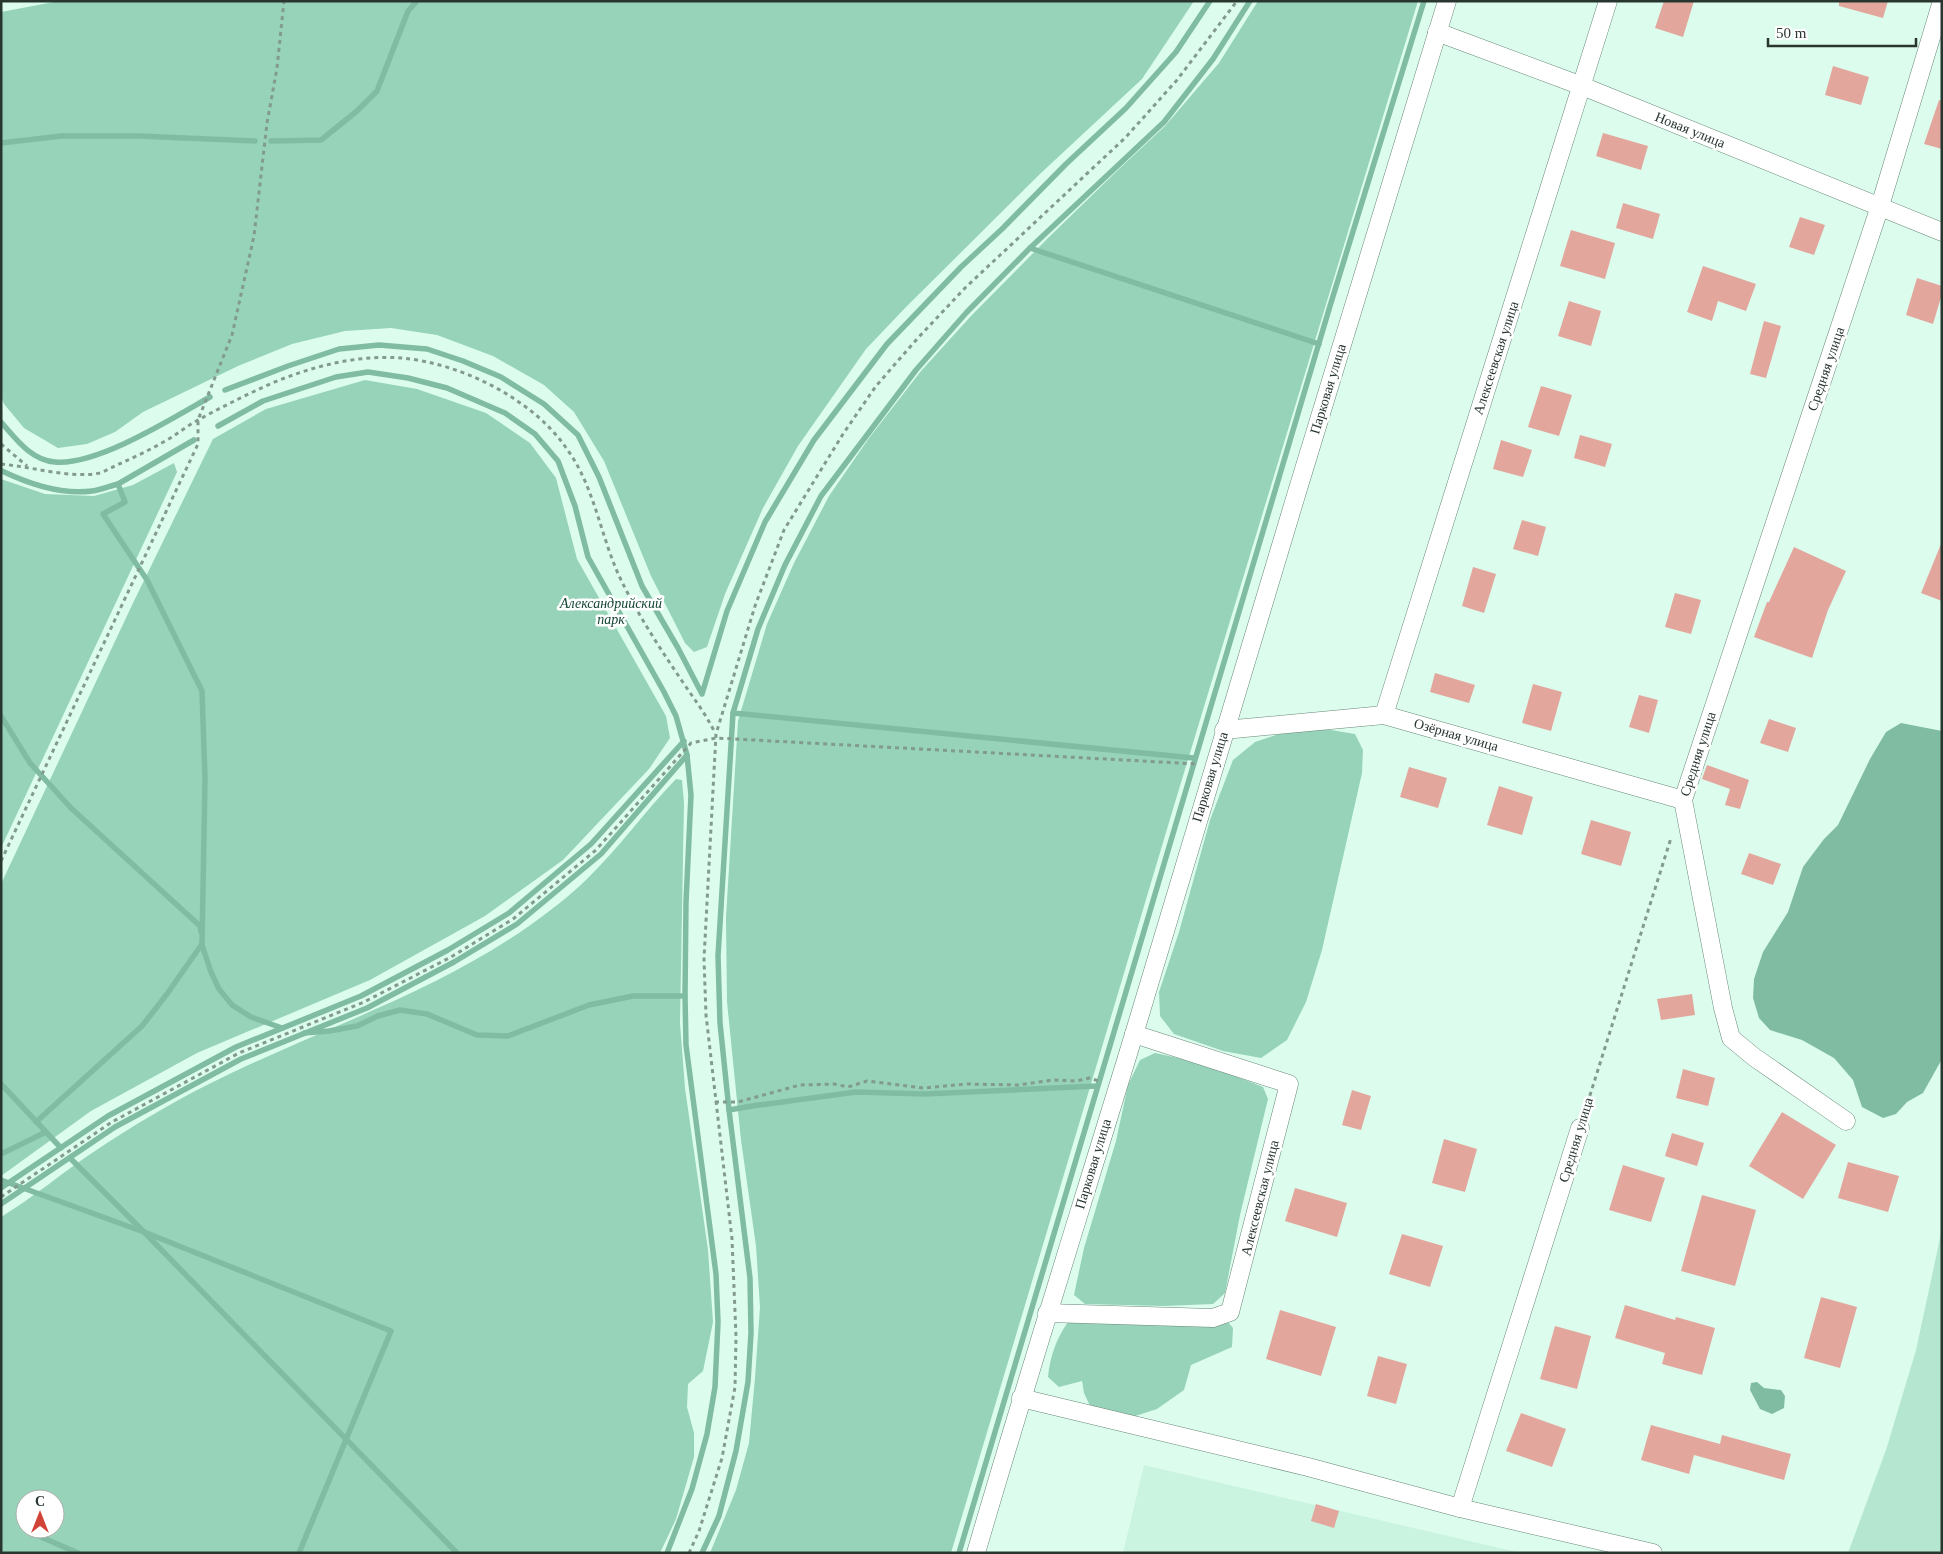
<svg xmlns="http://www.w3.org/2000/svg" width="1943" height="1554" font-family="'Times New Roman',serif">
	<rect width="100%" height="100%" fill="#dcfded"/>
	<polygon fill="#caf3e0" points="1144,1465 1521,1553 1123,1553"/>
	<polygon fill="#b5e6d0" points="1942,1229 1942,1553 1848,1553 1886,1450 1916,1350"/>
	<g fill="#96d3b8" fill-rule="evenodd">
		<polygon points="59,1 1194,1 1142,79 1041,173 907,306 866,349 798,446 763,508 725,594 707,647 694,652 685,643 651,576 604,461 574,412 544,385 493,356 437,335 391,328 345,331 292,344 238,366 143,412 115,432 87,444 58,448 24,428 4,404 1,395 1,12"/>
		<polygon points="1258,1 1418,1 1173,809 951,1553 710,1553 736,1490 749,1443 755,1378 760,1307 756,1246 741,1140 727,1002 726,917 738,721 767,624 794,563 829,496 869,438 921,371 971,316 1048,238 1120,168 1165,126 1219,63"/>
		<polygon points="365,380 417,389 486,413 530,443 556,478 577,559 666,716 670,738 649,769 563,860 485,916 370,980 197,1053 91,1111 1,1176 1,884 133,603 213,439 266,409"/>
		<polygon points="174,463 177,472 1,848 1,479 45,494 94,496 133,485"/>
		<polygon points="1325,729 1355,734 1363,750 1362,773 1322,950 1306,1002 1287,1040 1261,1058 1223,1051 1174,1034 1160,1016 1159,992 1179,932 1210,820 1233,760 1255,742 1282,733"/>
		<path d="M676,779L682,780L684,803L680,1023L685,1088L708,1250L713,1322L703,1371L688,1384L687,1407L694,1433V1457L676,1519L660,1553H1V1217C34,1197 63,1172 95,1151C131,1127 169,1104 207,1085C314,1031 431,995 529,926C548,912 570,896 587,879C619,848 645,811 676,779ZM25,1499H55V1529H25Z"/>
		<path d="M1155,1053C1193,1060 1228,1073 1263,1087L1268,1099L1240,1215L1225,1293L1213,1304L1164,1306L1085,1304L1074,1295L1084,1248L1116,1141L1128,1085L1140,1060Z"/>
		<path d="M1068,1322H1228L1233,1328L1232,1347L1191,1365L1184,1390L1157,1409L1129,1418L1091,1408L1084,1393L1082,1381L1059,1387L1048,1377C1050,1357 1056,1339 1068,1322Z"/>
	</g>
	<g fill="#80bca2">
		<polygon points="1901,723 1942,731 1942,1059 1923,1093 1907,1102 1896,1114 1883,1118 1862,1107 1853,1080 1834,1058 1802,1040 1770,1030 1759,1018 1753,998 1754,979 1763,952 1788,912 1803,867 1824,839 1838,825 1870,759 1886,732"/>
		<polygon points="1757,1382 1764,1388 1781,1390 1785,1396 1784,1408 1772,1414 1760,1409 1750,1390 1751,1383"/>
	</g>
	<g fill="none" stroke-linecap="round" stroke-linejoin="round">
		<g stroke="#80bca2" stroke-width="5.5">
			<polyline points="1250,1 1213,59 1164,122 1030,248 1319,344"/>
			<polyline points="271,141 321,140 357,111 377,91 408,11 417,1"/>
			<polyline points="1,143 61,136 139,136 255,141"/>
			<polyline points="1030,248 966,313 916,370 821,496 785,565 758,629 733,713 1194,758"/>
			<polyline points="225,390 288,366 339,349 379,345 427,349 463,361 501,377 544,404 578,435 599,477 642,586 678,648 702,694 727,611 765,522 814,440 887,344 961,267 1002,229 1066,164 1126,108 1176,52 1210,1"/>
			<path d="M1,422C16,439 31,460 55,462C97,466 173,418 210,397"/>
			<polyline points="218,426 263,401 336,377 368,372 408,378 447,388 505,413 535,434 558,461 575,506 588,557 664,692 676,716 687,755 691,795 686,902 685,996 633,996 589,1005 508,1036 477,1035 427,1014 400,1010 378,1016 357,1026 329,1031 304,1033"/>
			<polyline points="194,440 118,484 125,502 103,514 147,580 202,691 205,779 202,945 211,972 219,989 232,1005 251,1017 282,1028"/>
			<path d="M2,471C29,484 61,495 92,491C101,490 110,486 118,484"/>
			<polyline points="1,716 30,763 71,808 200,926 201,932"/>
			<polyline points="1,1084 61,1148"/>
			<polyline points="729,1110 720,1023 718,956 733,713"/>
			<polyline points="36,1122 142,1026 167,994 202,944"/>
			<polyline points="1,1154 46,1132"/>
			<polyline points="70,1158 144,1232 457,1553"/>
			<polyline points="1,1180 144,1232 391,1331 299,1553"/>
			<polyline points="1,1188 108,1116 236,1047 361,996 448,950 509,913 591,844 684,741"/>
			<polyline points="1,1204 115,1127 241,1059 367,1008 454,962 517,924 601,854 687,755"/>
			<polyline points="41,1537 78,1553"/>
			<polyline points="667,1553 692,1489 707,1434 715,1387 718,1322 716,1274 686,1045 685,996"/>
			<polyline points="702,1553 719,1516 736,1451 748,1382 751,1333 750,1278 729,1110 752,1106 856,1092 925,1094 1097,1086"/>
			<polyline points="959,1553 1330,306 1424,1"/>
		</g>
	</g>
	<g fill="#e2a69d">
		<polygon points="1664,1 1694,1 1683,37 1655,28"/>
		<polygon points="1839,1 1888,1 1883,18 1839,6"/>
		<polygon points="1833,66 1869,77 1861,105 1825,95"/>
		<polygon points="1939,100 1942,101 1942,149 1924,144"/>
		<polygon points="1603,133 1648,146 1641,170 1596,156"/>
		<polygon points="1623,203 1660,214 1653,239 1616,228"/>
		<polygon points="1800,217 1825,225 1814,255 1789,247"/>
		<polygon points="1571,230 1615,243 1605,279 1560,266"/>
		<polygon points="1703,266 1756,284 1746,311 1718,301 1712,321 1687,312"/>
		<polygon points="1917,278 1942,286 1942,294 1933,324 1906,315"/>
		<polygon points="1569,301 1601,311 1591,346 1558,336"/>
		<polygon points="1764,321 1781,326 1766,378 1750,374"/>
		<polygon points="1541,386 1572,395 1559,436 1528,427"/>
		<polygon points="1580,435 1612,444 1605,467 1574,458"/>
		<polygon points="1501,440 1532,450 1523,477 1493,469"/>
		<polygon points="1522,520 1546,527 1538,556 1513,549"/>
		<polygon points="1941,544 1942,544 1942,601 1921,593"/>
		<polygon points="1794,547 1846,571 1828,610 1812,658 1754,637 1767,602 1769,602"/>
		<polygon points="1473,567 1496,574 1484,613 1462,606"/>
		<polygon points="1675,593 1701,600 1691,634 1665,627"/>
		<polygon points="1435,673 1475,685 1469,703 1430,692"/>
		<polygon points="1533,684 1562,692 1551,731 1522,723"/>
		<polygon points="1639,695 1658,700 1649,733 1629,727"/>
		<polygon points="1769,719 1796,728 1788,752 1760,743"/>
		<polygon points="1707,765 1749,780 1740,809 1725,805 1730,789 1702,779"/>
		<polygon points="1409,767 1447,778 1438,808 1400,797"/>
		<polygon points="1499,786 1533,797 1522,835 1487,825"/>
		<polygon points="1591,820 1631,832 1621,866 1581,854"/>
		<polygon points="1749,853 1781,864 1773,885 1741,874"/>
		<polygon points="1692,994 1695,1015 1661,1020 1657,999"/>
		<polygon points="1683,1069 1715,1078 1708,1106 1676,1098"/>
		<polygon points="1352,1090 1371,1096 1361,1130 1342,1125"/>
		<polygon points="1782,1112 1836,1145 1803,1199 1749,1166"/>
		<polygon points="1672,1133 1704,1143 1697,1166 1665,1156"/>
		<polygon points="1444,1139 1477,1149 1465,1192 1432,1183"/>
		<polygon points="1848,1162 1899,1176 1888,1212 1838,1198"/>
		<polygon points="1623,1165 1665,1178 1651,1222 1609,1210"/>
		<polygon points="1295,1188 1347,1203 1337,1237 1285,1221"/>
		<polygon points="1702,1195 1756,1210 1735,1286 1681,1271"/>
		<polygon points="1402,1234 1443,1246 1430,1287 1389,1274"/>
		<polygon points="1821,1297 1857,1307 1840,1368 1804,1358"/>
		<polygon points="1625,1305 1675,1320 1676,1317 1715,1328 1702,1375 1662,1364 1665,1353 1615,1338"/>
		<polygon points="1280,1310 1336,1327 1321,1376 1266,1359"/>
		<polygon points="1555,1326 1591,1336 1577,1389 1540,1379"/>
		<polygon points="1378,1356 1407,1364 1396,1404 1367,1396"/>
		<polygon points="1521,1413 1566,1429 1552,1467 1506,1451"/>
		<polygon points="1651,1425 1720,1444 1722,1435 1791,1454 1784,1480 1694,1455 1689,1474 1641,1460"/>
		<polygon points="1316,1504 1339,1511 1334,1528 1311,1521"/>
	</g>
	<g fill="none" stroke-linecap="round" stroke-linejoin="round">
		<g stroke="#698779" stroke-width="19">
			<g id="street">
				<polyline points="1437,32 1582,86 1942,232"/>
				<polyline points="1384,715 1608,1"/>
				<polyline points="1224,730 1384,715 1683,800"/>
				<polyline points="1846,1121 1754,1057 1731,1038 1723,1008 1683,800 1880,206 1942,1"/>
				<polyline points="1047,1313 1213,1318 1230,1312 1289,1084 1134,1034"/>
				<polyline points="1021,1398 1308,1467 1460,1508 1653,1553"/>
				<polyline points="1460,1508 1580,1128"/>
				<path d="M976,1553C1027,1378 1082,1205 1135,1031C1238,687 1341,344 1447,1"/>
			</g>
		</g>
		<g stroke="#839a8f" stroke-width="3" stroke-dasharray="4 4" stroke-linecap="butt">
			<polyline points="1,444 27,466"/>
			<path d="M1,464C33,467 63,477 95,474C103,473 110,468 117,465C135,457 154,448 172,437C181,431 190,424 200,419C218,409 236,400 255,391C298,370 352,354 401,358C461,363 533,399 567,449C596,489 601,541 623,584C640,618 661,650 682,681C694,699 706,714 715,733"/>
			<polyline points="1,861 198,444 198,420 232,335 254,236 267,123 277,68 284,1"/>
			<polyline points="715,1102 738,1102 800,1085 834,1084 848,1087 867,1081 923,1088 967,1084 1018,1085 1053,1080 1076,1081 1090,1078 1101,1082"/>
			<polyline points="1585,1111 1671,838"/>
			<polyline points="1,1197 112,1122 239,1053 364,1002 451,957 513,919 596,850 691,743 716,738 1198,764"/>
			<polyline points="689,1553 699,1531 722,1458 735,1387 736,1336 732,1239 706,1015 704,959 716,734 755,606 784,530 843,434 876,386 917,339 965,288 1126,137 1177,80 1237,1"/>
		</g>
		<use href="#street" stroke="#fff" stroke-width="18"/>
	</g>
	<g text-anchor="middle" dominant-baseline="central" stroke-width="5" stroke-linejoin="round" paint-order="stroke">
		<g font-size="14" fill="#293630" stroke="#fff">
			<text transform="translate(1690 130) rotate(22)">Новая улица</text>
			<text transform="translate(1496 358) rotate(-72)">Алексеевская улица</text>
			<text transform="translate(1826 369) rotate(-71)">Средняя улица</text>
			<text transform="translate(1328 389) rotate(-73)">Парковая улица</text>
			<text transform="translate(1456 735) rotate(16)">Озёрная улица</text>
			<text transform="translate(1698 754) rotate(-72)">Средняя улица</text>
			<text transform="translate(1210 777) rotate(-73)">Парковая улица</text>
			<text transform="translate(1576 1140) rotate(-73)">Средняя улица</text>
			<text transform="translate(1093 1164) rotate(-73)">Парковая улица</text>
			<text transform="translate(1260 1198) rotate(-76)">Алексеевская улица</text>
		</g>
		<g font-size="14" font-style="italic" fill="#134533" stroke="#fff">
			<text x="611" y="603">Александрийский<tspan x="611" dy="16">парк</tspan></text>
		</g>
	</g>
	<rect width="1943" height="1554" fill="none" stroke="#293630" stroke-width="5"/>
	<g transform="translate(40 1514)"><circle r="24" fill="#ffffff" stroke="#a9afac"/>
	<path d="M0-4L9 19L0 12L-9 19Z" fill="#d24439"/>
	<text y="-8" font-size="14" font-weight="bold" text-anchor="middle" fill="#293630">С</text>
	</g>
	<path d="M1768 38v8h148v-8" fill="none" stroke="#293630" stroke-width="2.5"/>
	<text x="1776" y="38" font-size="15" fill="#293630" stroke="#ffffff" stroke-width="4" paint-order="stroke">50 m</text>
</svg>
